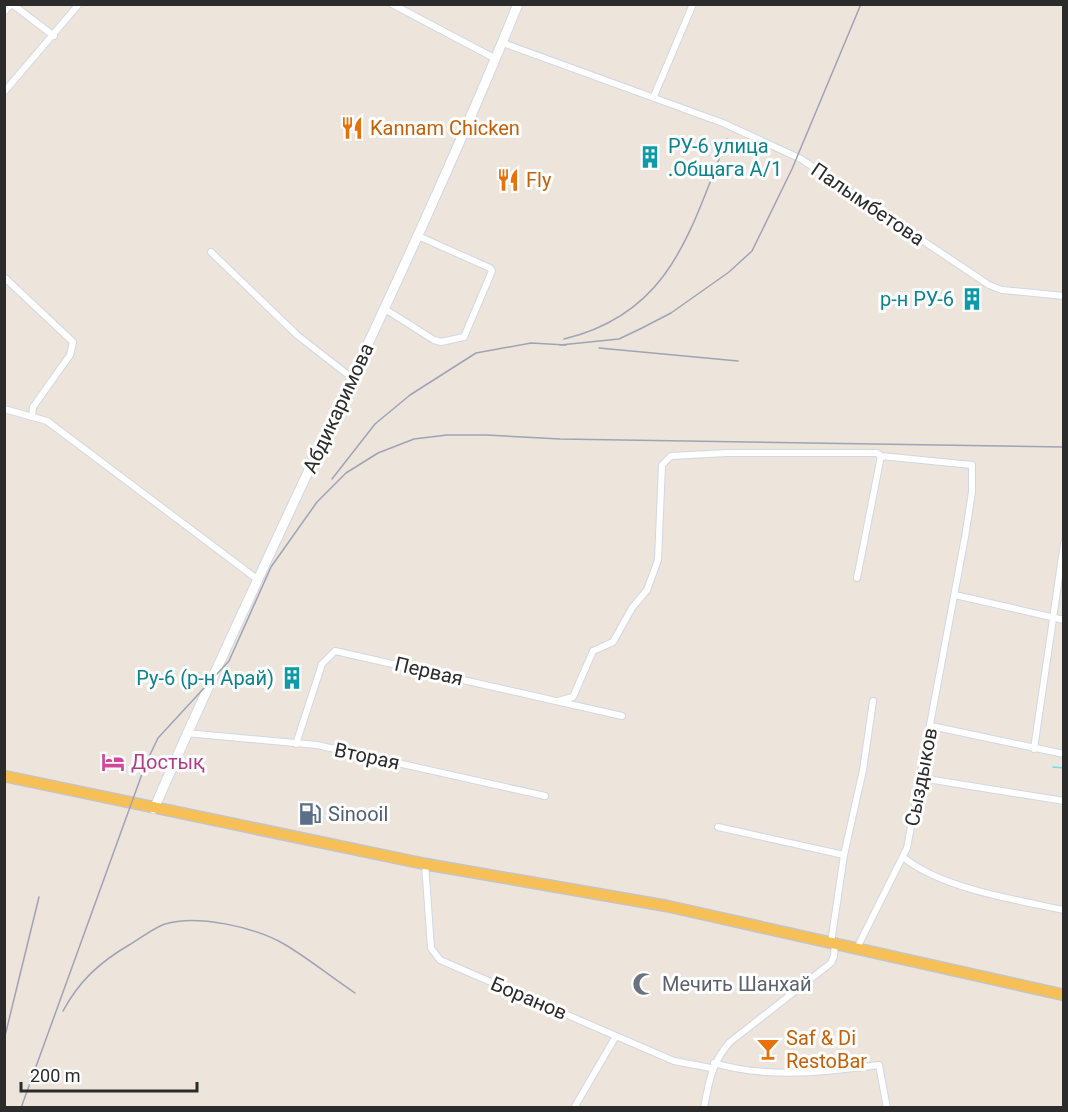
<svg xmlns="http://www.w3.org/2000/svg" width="1068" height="1112" font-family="Roboto,sans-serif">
	<rect width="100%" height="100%" fill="#ede4dc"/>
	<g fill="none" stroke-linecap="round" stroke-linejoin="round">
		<polyline stroke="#6adff4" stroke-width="1.5" points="1053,767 1064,768"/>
		<g stroke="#d1d7e4" stroke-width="8">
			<g id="minor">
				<polyline points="12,4 54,36"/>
				<polyline points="392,4 496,59"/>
				<polyline points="4,12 11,4"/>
				<polyline points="503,43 723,123 801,159 989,285 1002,290 1064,296"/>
				<polyline points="4,92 79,4"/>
				<polyline points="654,96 693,4"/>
				<polyline points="211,252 297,335 352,378"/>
				<polyline points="4,277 73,342 70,355 33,407 32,417"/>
				<polyline points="385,309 434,340 441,342 464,337 492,271 490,268 418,236"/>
				<polyline points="4,409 47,421 257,579"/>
				<polyline points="955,595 1064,620"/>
				<polyline points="558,701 573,697 593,651 613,642 632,608 647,590 658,560 662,465 671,456 727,453 877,453 881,456"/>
				<polyline points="931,726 1064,754"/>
				<polyline points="186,733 317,745 545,796"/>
				<polyline points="296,744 322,664 335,651 622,716"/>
				<polyline points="1034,749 1064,543"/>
				<polyline points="921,778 1064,801"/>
				<polyline points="718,827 844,855 831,943"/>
				<polyline points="844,855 863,770 873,701"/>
				<path d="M903,857C940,888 1016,900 1064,910"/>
				<polyline points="425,864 431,948 440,960 674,1061 711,1068"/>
				<polyline points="857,948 907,848 965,537 972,492 972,465 881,456 857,578"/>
				<path d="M714,1063C767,1079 825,1072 879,1065L887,1108"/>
				<polyline points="574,1108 616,1036"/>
				<path d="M704,1108C709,1081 712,1062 730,1042L831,963L834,956L835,943"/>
			</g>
		</g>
		<g stroke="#d1d7e4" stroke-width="11">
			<path id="secondary" d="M154,809C271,539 407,277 518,4"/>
		</g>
		<g stroke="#c4c4c4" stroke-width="13">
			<polyline id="primary" points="4,776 425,864 667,906 1064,995"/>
		</g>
		<use href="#minor" stroke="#fff" stroke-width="6"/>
		<use href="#secondary" stroke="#fff" stroke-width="9"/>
		<use href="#primary" stroke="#f7c057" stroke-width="10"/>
		<g stroke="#9ea4b6" stroke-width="1.5">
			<path d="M564,339C672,313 690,230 727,139"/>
			<polyline points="560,345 619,339 642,328 671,313 729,272 752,251 792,169 861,4"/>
			<polyline points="599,348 738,361"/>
			<polyline points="332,479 375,424 410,395 476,353 531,343 566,345"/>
			<path d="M63,1011C79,981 100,962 129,945C140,939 153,928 165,924C197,914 254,927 284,944C308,958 331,977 355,993"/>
			<polyline points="4,1040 39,897"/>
			<polyline points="21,1108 146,763 158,738 229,661 271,567 317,502 346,473 378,453 414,439 447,435 486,435 560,439 1064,447"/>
		</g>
	</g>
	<defs>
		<g id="restaurant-bare" transform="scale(1.8)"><path d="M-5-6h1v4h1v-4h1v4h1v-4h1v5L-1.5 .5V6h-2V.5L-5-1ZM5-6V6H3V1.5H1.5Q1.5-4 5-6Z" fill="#e8710a" stroke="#fff" stroke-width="2.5" paint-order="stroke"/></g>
		<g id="building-bare" transform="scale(1.8)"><path d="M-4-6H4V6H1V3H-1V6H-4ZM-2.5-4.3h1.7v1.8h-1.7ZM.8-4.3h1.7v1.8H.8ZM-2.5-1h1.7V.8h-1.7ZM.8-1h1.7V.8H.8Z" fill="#0f9aa8" stroke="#fff" stroke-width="2.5" paint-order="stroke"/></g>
		<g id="hotel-bare" transform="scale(1.8)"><path d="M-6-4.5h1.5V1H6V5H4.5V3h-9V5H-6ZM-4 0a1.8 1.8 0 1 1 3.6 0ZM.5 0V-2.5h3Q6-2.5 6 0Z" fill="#d1479c" stroke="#fff" stroke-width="2.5" paint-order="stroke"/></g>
		<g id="fuel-bare" transform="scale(1.8)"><path d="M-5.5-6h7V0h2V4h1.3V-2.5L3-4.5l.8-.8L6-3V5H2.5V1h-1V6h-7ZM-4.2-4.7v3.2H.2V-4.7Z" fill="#5c6f8a" stroke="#fff" stroke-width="2.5" paint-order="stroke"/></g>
		<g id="mosque-bare" transform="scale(1.8)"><path d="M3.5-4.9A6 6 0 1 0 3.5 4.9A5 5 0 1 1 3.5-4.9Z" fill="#6b7280" stroke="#fff" stroke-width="2.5" paint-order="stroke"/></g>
		<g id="bar-bare" transform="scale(1.8)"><path d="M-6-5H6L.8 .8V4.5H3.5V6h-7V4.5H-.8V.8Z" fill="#e8710a" stroke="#fff" stroke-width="2.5" paint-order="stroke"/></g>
	</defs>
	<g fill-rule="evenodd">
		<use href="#restaurant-bare" x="352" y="128"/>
		<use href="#building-bare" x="650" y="157"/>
		<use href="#restaurant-bare" x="508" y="180"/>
		<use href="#building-bare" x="972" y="299"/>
		<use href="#building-bare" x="292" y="678"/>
		<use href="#hotel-bare" x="113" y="762"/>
		<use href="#fuel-bare" x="310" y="814"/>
		<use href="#mosque-bare" x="644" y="984"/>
		<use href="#bar-bare" x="768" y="1049"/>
	</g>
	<g text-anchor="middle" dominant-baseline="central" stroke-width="6" stroke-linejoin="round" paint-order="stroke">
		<g font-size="20" fill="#c56008" stroke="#fff" text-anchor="start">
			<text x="370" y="128">Kannam Chicken</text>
			<text x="526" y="180">Fly</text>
			<text x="786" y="1038">Saf &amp; Di<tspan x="786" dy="23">RestoBar</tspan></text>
		</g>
		<g font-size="20" fill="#0d838f" stroke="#fff" text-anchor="end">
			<text x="668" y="146" text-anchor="start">РУ-6 улица<tspan x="668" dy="23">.Общага А/1</tspan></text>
			<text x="954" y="299">р-н РУ-6</text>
			<text x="274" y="678">Ру-6 (р-н Арай)</text>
		</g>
		<g font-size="20" fill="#2b2b2b" stroke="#fff">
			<text transform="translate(868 204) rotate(34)">Палымбетова</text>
			<text transform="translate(338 408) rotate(-65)">Абдикаримова</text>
			<text transform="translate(429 671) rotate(13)">Первая</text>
			<text transform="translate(367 756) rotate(12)">Вторая</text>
			<text transform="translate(921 777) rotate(-79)">Сыздыков</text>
			<text transform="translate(529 998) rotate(23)">Боранов</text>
		</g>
		<g font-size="20" fill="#b23c85" stroke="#fff" text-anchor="start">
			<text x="131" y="762">Достық</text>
		</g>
		<g font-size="20" fill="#4e5e75" stroke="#fff" text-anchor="start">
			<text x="328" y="814">Sinooil</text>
		</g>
		<g font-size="20" fill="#5b616d" stroke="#fff" text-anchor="start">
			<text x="662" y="984">Мечить Шанхай</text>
		</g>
	</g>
	<rect width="1068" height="1112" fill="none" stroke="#2b2b2b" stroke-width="12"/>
	<path d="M21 1082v9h176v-9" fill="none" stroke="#2b2b2b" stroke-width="3"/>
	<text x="30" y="1082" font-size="18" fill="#2b2b2b" stroke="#ffffff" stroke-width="4.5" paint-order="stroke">200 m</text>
</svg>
